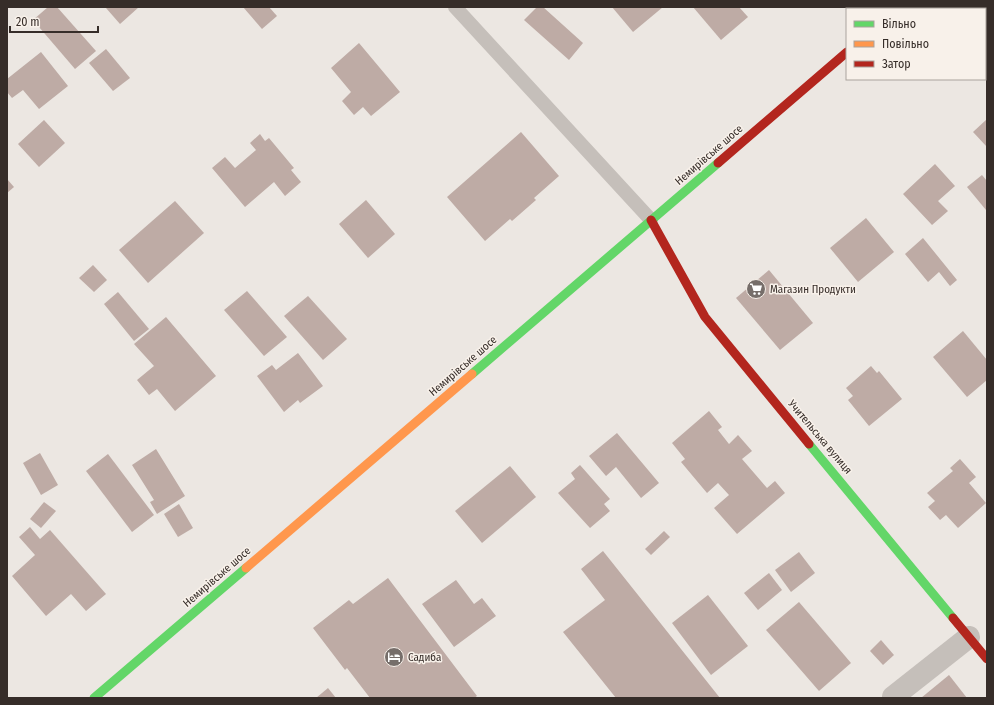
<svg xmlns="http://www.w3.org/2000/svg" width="994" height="705" font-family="'Fira Sans Condensed',sans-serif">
	<rect width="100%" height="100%" fill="#ece7e2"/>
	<g fill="#beaba5">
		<polygon points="48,7 57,7 96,51 75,69 33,20"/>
		<polygon points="106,7 139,7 120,24 106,8"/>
		<polygon points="243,7 269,7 277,16 262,29"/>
		<polygon points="537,7 543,7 583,43 569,60 524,20"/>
		<polygon points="612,7 663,7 633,32"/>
		<polygon points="693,7 739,7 748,17 721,40"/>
		<polygon points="359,43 400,92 371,116 363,107 354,115 342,101 351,92 331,68"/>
		<polygon points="106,49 130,78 113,91 89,63"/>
		<polygon points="41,52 68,86 39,109 23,90 12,98 7,92 7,79"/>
		<polygon points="987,119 987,147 973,132"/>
		<polygon points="44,120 65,143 39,167 18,144"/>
		<polygon points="521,132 559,176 534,198 536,200 512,221 510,219 485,241 447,197"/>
		<polygon points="260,134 265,141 269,138 294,168 291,170 301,182 285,196 274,182 245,207 212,168 225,157 235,168 256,150 250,143"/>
		<polygon points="935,164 955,186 938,201 948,211 932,225 903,194"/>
		<polygon points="982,175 987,181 987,209 986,210 967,187"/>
		<polygon points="7,179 14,187 7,193"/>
		<polygon points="366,200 395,234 368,258 339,224"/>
		<polygon points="175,201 204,233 148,283 119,250"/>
		<polygon points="866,218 894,252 858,282 830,248"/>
		<polygon points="923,238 957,280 950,286 939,272 928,282 905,254"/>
		<polygon points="93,265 107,280 94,292 79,278"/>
		<polygon points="769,270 813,323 780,350 736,298"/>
		<polygon points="247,291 287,337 264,356 224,310"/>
		<polygon points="118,292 149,329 134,341 104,304"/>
		<polygon points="308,296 347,339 323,360 284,316"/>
		<polygon points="166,317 216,376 175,411 157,389 149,395 137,380 154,366 134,344"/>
		<polygon points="963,331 987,360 987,380 967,397 933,357"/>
		<polygon points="298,353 323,386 300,403 298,400 284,412 257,376 272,365 276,370"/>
		<polygon points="871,366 877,373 879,371 902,399 869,426 848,400 853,396 846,388"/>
		<polygon points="709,411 722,427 718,430 729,444 738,435 752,451 742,459 767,488 775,481 785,493 737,534 714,508 729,495 718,483 707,493 681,462 685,459 672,443"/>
		<polygon points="617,433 659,483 641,498 616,467 606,476 589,456"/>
		<polygon points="156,449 185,496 157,514 150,502 154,500 132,465"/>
		<polygon points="40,453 58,485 41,495 23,463"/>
		<polygon points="108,454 154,515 132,532 86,471"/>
		<polygon points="960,459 976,477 969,483 986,503 958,528 946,515 940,520 928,507 935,501 927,493 953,471 950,468"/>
		<polygon points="580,465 610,499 604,504 610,511 590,528 558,493 575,479 571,473"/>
		<polygon points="510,466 536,497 482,543 455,511"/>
		<polygon points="44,502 56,511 41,528 30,519"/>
		<polygon points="179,504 193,528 178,537 164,514"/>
		<polygon points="30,527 40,539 50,530 106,594 86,611 71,594 46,616 12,576 35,555 19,537"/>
		<polygon points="664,531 670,537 651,555 645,549"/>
		<polygon points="603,551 720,698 616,698 563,632 605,600 581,569"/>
		<polygon points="799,552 815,573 791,592 775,570"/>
		<polygon points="769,573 782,590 758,610 744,593"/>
		<polygon points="388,578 477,696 474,698 370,698 347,668 345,670 313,628 349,600 353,604"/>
		<polygon points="456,580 474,604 482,598 496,616 454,647 422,604"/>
		<polygon points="708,595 748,646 711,675 672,623"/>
		<polygon points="799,602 851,663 819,691 766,630"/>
		<polygon points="881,640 894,655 883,665 870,651"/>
		<polygon points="949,675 967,698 921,698"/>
		<polygon points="328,688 336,698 316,698"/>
	</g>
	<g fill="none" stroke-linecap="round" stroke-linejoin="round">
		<polyline stroke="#c5bfba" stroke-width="14" points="455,7 651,220"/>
		<polyline stroke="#c5bfba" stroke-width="22" points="893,697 969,637"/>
		<g stroke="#63d668" stroke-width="9">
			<polyline points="472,374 718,163"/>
			<polyline points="809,444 953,618"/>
			<polyline points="94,698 246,568"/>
		</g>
		<g stroke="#ff974d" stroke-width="9">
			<polyline points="897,9 899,7"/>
			<polyline points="246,568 472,374"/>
		</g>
		<g stroke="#b3261e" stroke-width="9">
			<polyline points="718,163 847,52"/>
			<polyline points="651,220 705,317 809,444"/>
			<polyline points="953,618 987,659"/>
		</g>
	</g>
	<defs>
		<g id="supermarket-disc" transform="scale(1)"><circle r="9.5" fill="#766e6a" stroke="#f8f1ea"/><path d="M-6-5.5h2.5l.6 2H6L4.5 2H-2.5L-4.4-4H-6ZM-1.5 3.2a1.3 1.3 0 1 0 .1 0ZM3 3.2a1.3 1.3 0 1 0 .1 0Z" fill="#fff"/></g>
		<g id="hotel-disc" transform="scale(1)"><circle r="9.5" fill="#766e6a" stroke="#f8f1ea"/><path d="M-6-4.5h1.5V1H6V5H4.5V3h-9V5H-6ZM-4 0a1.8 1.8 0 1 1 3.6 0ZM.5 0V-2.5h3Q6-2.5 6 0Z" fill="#fff"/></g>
	</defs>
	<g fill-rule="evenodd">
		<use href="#supermarket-disc" x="756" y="289"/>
		<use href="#hotel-disc" x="394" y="657"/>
	</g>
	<g text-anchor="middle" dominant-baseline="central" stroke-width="3" stroke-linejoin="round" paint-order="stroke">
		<g font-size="11" fill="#362d29" stroke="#f8f1ea">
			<text transform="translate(709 155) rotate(-41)">Немирівське шосе</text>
			<text transform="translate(463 366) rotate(-41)">Немирівське шосе</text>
			<text transform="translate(820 437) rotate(50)">Учительська вулиця</text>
			<text transform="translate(217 577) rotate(-41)">Немирівське шосе</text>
		</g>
		<g font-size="11" fill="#362d29" stroke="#f8f1ea" text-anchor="start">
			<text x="770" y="289">Магазин Продукти</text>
			<text x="408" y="657">Садиба</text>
		</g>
	</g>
	<rect width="994" height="705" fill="none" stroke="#362d29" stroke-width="16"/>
	<rect x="846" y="8" width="140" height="72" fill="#f8f1ea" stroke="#aaa39d"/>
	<rect x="854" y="21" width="20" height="6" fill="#63d668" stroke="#aaa39d"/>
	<text x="882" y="28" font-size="12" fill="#362d29">Вільно</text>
	<rect x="854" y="41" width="20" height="6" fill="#ff974d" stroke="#aaa39d"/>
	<text x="882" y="48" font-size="12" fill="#362d29">Повільно</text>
	<rect x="854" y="61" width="20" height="6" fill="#b3261e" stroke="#aaa39d"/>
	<text x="882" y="68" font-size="12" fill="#362d29">Затор</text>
	<path d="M10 26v6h88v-6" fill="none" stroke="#362d29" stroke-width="2"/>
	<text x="16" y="26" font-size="12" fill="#362d29" stroke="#f8f1ea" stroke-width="3" paint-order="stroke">20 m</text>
</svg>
